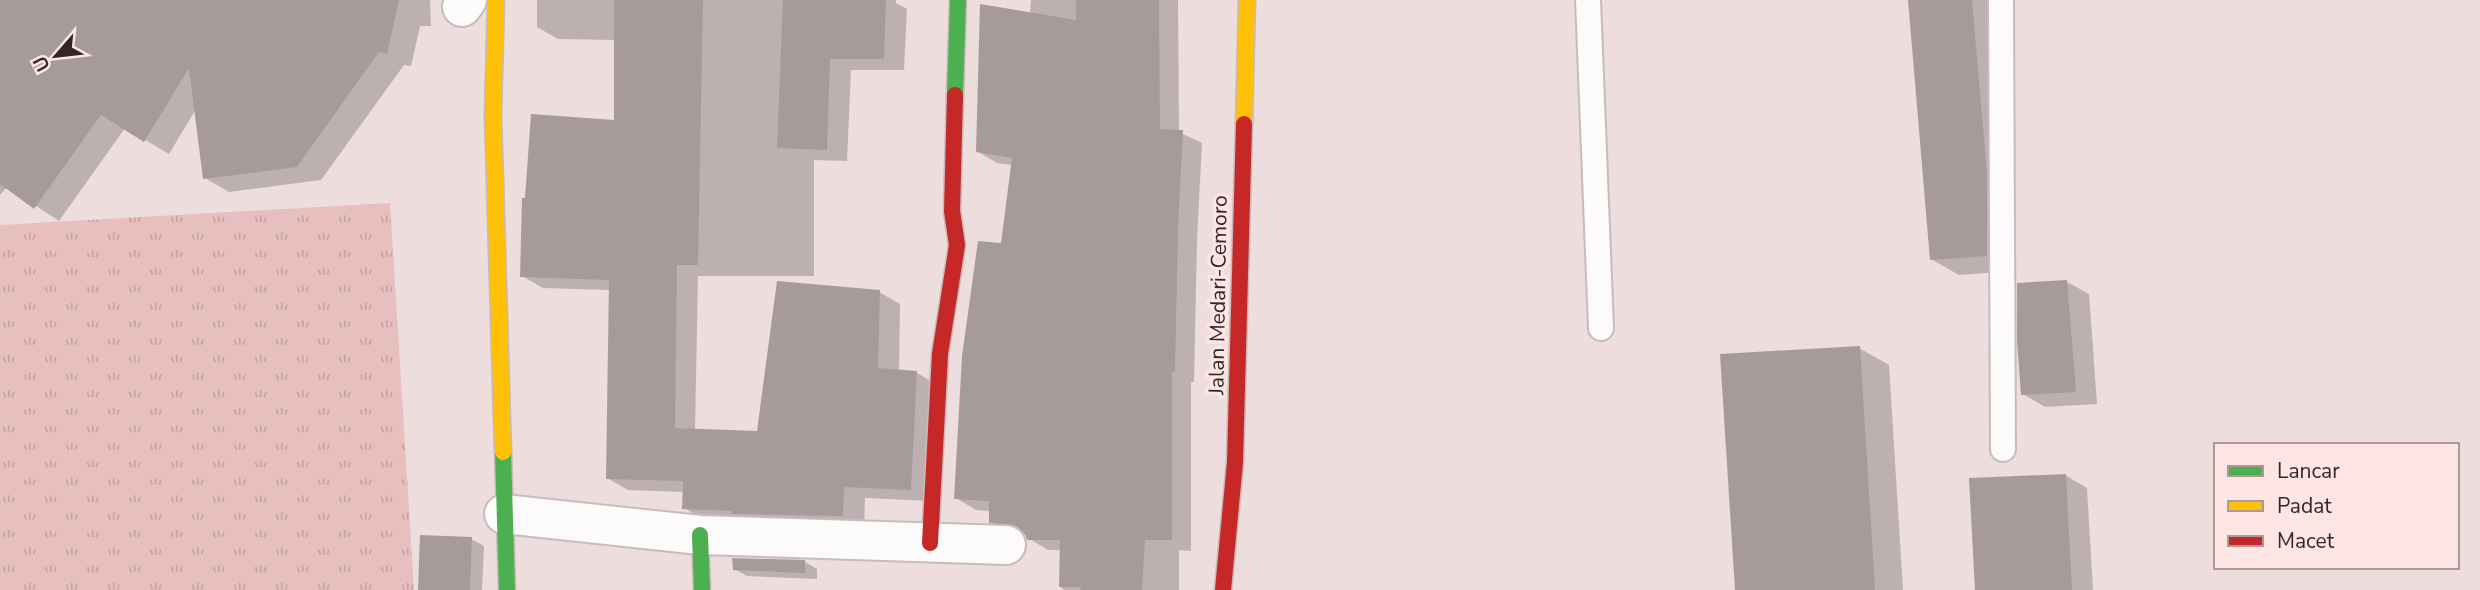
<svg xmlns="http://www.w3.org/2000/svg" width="2480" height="590" font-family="'Nunito Sans',sans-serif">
	<defs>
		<pattern id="park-tufts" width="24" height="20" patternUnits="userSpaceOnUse" patternTransform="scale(1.75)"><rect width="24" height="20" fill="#e7bfbf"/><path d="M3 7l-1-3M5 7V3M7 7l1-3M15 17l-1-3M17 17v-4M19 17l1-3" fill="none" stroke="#c7a4a4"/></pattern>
	</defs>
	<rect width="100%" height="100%" fill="#eddddd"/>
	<polygon fill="url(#park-tufts)" points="390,203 414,590 0,590 0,225"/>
	<g fill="#0003">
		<polygon points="0,0 430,0 431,26 420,26 411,66 404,65 321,180 229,192 205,178 196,109 169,154 125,128 59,221 7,187 0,195"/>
		<polygon points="537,0 896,0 896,3 907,9 904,70 851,70 847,161 814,160 814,276 698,276 695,430 759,433 879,292 900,304 899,371 917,373 938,385 931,501 865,498 864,527 705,520 684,508 684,492 628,490 607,478 610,290 543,288 522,276 616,122 616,40 558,39 537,27"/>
		<polygon points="1031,0 1178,0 1179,132 1202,143 1197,240 1194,382 1191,382 1191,551 1179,550 1179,590 1064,590 1060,586 1061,550 1048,550 1028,538 1027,535 1010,533 990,522 990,511 976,510 956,498 1003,245 1013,165 997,163 977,151 1030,14"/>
		<polygon points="1910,0 1997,0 2014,271 1959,275 1931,259"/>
		<polygon points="2067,282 2089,294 2097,404 2045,407 2023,394"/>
		<polygon points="1859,348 1889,365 1903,590 1737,590"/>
		<polygon points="2065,475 2087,488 2093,590 1977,590"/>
		<polygon points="471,539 484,546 482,590 419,590"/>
		<polygon points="805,562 817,569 817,579 747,576 734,569"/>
	</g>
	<g fill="#a79b9a">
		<polygon points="0,0 399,0 387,54 379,52 297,167 203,179 189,68 144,142 101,115 34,209 0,184"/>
		<polygon points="614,0 703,0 698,265 677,265 675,428 757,431 777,281 880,290 878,368 917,371 911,490 844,487 843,516 732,514 732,511 682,509 683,481 606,479 609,280 520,277 522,198 525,198 531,114 614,120"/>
		<polygon points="783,0 886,0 884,59 830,59 827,150 777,148"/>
		<polygon points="1076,0 1159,0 1160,129 1183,130 1178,228 1175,372 1172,372 1172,540 1145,540 1142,590 1080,590 1081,587 1059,587 1060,540 1027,540 1025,534 1017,526 989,523 989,501 954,499 962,356 978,241 1001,243 1012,158 976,152 980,4 1076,20"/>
		<polygon points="1908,0 1972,0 1987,174 1987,256 1930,260"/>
		<polygon points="2067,280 2076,392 2021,395 2017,341 2017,283"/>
		<polygon points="1860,346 1875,590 1735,590 1720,354"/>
		<polygon points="2066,474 2072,590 1975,590 1969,478"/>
		<polygon points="420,535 472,537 470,590 418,590"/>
		<polygon points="732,558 805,560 805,573 733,570"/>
	</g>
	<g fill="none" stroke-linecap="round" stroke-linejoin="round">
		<g stroke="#c8bbbb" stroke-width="28">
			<g id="lane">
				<polyline points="1588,0 1601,328"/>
				<polyline points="2001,0 2003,449"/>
			</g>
		</g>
		<g stroke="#c8bbbb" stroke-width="42">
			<g id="street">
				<polyline points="462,7 467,0"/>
				<polyline points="504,514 700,535 1006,545"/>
			</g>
		</g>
		<g stroke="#c8bbbb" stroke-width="19">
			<g id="fast">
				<polyline points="955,95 958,0"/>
				<polyline points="503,452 507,590"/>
				<polyline points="700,535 702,590"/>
			</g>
		</g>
		<g stroke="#c8bbbb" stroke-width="19">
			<g id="slow">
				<polyline points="496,0 493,114 503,452"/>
				<polyline points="1244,124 1247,0"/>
			</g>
		</g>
		<g stroke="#c8bbbb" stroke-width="19">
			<g id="jam">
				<polyline points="930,543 940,354 957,245 952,211 955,95"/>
				<polyline points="1223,590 1235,462 1244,124"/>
			</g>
		</g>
		<use href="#lane" stroke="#fcfafa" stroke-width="24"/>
		<use href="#street" stroke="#fcfafa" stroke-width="38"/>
		<use href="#fast" stroke="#4caf50" stroke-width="16"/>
		<use href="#slow" stroke="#ffc107" stroke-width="16"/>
		<use href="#jam" stroke="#c62828" stroke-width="16"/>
	</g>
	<g text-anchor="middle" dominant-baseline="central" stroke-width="7" stroke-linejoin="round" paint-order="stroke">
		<g font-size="21" fill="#322727" stroke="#fde5e4">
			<text transform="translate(1218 295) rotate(-89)">Jalan Medari-Cemoro</text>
		</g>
	</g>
	<rect x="2214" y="443" width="245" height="126" fill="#fde5e4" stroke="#ac9998" stroke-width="2"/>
	<rect x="2228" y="466" width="35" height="10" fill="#4caf50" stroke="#ac9998" stroke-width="2"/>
	<text x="2277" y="478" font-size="21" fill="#322727">Lancar</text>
	<rect x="2228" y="501" width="35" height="10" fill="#ffc107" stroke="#ac9998" stroke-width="2"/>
	<text x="2277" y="513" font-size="21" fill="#322727">Padat</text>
	<rect x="2228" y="536" width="35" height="10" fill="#c62828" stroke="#ac9998" stroke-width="2"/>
	<text x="2277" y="548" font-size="21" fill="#322727">Macet</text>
	<g transform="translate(56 56) rotate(242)" stroke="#fde5e4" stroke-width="5" paint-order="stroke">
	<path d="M0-5L12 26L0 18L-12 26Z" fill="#322727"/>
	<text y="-10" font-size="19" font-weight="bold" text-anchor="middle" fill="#322727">U</text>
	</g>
</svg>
